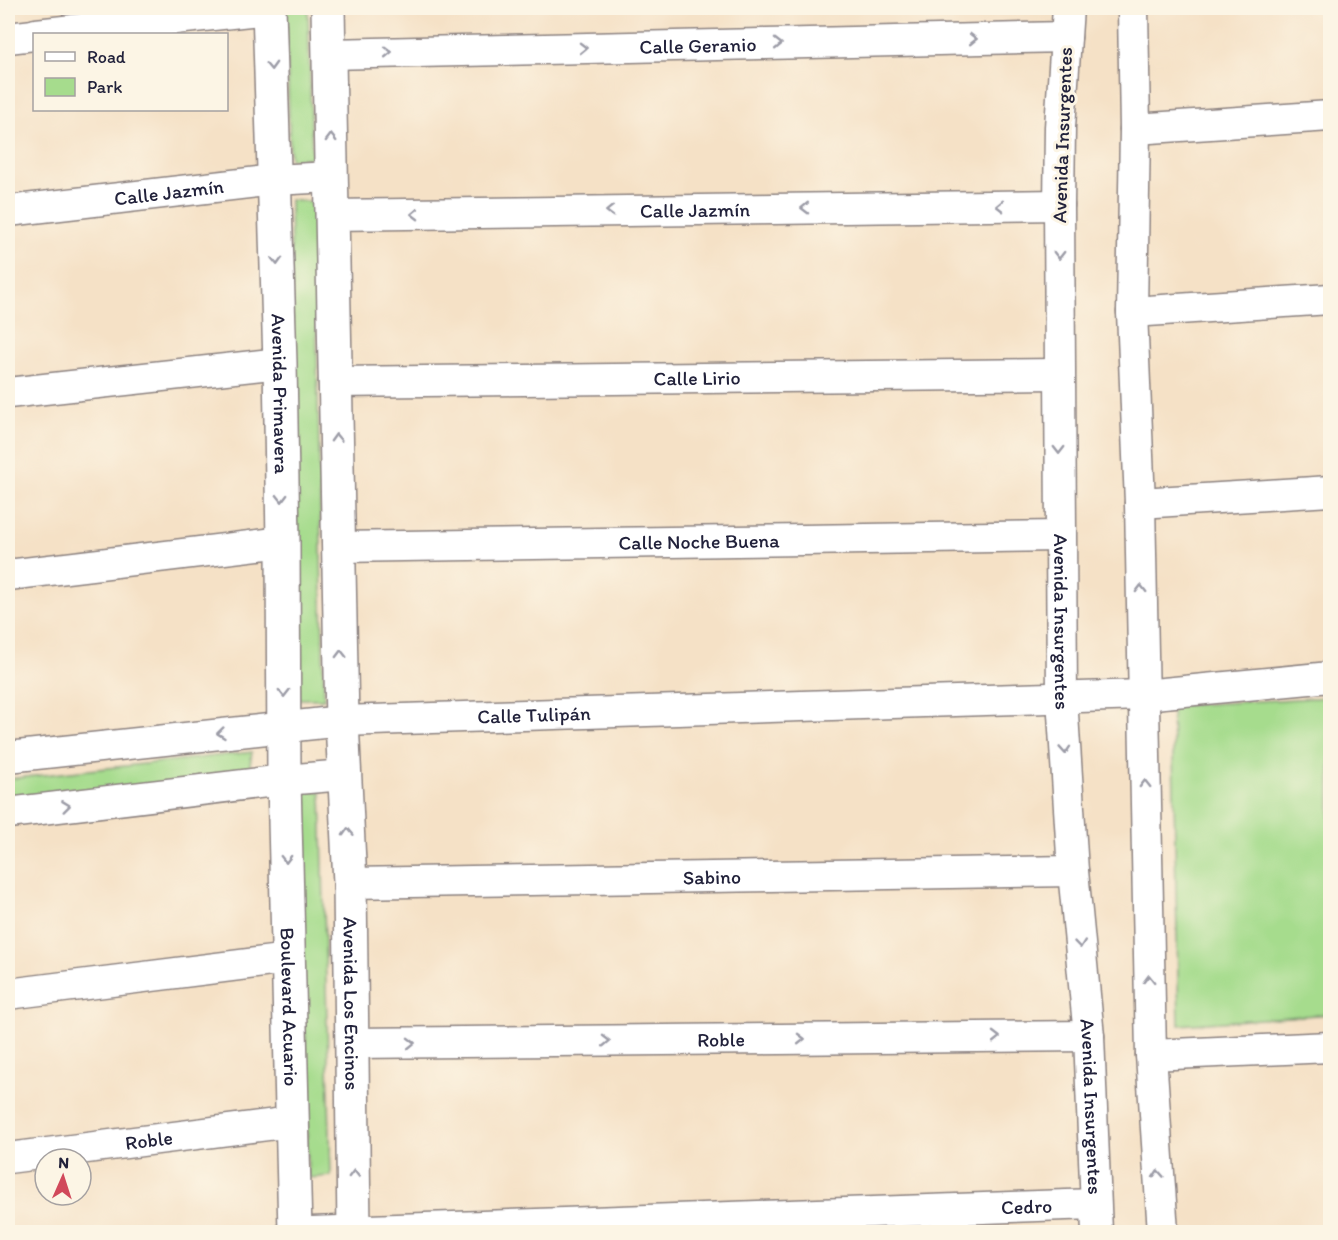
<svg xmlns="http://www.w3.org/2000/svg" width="1338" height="1240" font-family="Itim,sans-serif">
	<rect width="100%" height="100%" fill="#fcf5e5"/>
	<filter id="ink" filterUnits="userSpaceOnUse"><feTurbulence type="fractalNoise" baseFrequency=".0167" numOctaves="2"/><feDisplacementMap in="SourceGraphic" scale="12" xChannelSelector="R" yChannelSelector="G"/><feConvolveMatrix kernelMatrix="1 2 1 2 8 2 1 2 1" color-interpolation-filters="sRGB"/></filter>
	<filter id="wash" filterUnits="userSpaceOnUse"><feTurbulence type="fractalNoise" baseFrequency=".008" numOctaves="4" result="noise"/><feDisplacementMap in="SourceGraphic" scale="24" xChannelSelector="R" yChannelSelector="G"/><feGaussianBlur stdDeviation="1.35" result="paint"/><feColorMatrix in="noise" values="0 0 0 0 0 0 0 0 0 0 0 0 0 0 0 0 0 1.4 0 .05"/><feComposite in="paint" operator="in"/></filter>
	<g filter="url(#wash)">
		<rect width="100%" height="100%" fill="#f5e1c6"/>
		<g fill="#a6dc8d" stroke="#647f64" stroke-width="1.5">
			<polygon points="286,8 308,8 312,158 290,159"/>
			<polygon points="290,200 314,202 324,699 299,699"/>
			<polygon points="1330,697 1330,1014 1179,1025 1172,706"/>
			<polygon points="252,752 248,777 8,802 8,779"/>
			<polygon points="299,791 321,792 331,1176 308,1178"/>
			<polygon points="872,1221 873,1232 576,1232"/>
		</g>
	</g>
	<g filter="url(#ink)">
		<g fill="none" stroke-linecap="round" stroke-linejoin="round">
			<g stroke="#8c8280" stroke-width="33">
				<g id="street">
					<path id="s1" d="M1068,8L1060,127L1059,205L1062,698L1073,871L1089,1036L1097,1232"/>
					<polyline points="1133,8 1135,129 1132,312 1140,503 1151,1055 1163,1232"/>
					<polyline points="36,34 269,9"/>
					<polyline points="8,38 34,35"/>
					<path id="s2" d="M329,54L1066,37"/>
					<polyline points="1135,129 1330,116"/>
					<path id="s3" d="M8,211L274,180L331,177"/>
					<path id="s4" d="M332,215L1059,205"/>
					<polyline points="1132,312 1330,299"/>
					<path id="s5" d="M334,382L1059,374"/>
					<polyline points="8,393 280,363"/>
					<polyline points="1140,503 1330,491"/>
					<path id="s6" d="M339,547L1059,536"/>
					<polyline points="8,575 283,542"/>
					<path id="s7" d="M8,757L342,721L1143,695L1330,677"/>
					<polyline points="8,813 284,780 345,775"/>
					<path id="s8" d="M350,883L1073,871"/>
					<polyline points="8,994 288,959"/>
					<path id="s9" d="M352,1043L1089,1036"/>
					<polyline points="1151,1055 1330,1047"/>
					<path id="s10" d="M8,1158L292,1122"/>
					<path id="s11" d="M311,1232L1095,1204"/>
				</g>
			</g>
			<g stroke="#8c8280" stroke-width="36">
				<g id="secondary">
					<path id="s12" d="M269,8L280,363L283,542L284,780L295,1232"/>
					<path id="s13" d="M328,8L342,721L350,883L354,1232"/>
				</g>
			</g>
			<use href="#street" stroke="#fff" stroke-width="30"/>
			<use href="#secondary" stroke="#fff" stroke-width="33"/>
		</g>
		<defs><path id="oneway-chevron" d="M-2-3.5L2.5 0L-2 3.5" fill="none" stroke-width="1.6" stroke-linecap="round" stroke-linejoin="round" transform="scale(1.5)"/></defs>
		<g stroke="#9c9ca7">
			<use href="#oneway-chevron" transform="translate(973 39) rotate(-1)"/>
			<use href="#oneway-chevron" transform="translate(778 44) rotate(-1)"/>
			<use href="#oneway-chevron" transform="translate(583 48) rotate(-1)"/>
			<use href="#oneway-chevron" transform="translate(388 52) rotate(-1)"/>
			<use href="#oneway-chevron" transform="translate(271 66) rotate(88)"/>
			<use href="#oneway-chevron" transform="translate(331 138) rotate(-91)"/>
			<use href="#oneway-chevron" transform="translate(1000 206) rotate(179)"/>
			<use href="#oneway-chevron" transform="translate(805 208) rotate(179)"/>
			<use href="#oneway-chevron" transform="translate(610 211) rotate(179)"/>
			<use href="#oneway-chevron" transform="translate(415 214) rotate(179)"/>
			<use href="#oneway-chevron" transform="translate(1059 255) rotate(90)"/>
			<use href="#oneway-chevron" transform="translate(277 261) rotate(88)"/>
			<use href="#oneway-chevron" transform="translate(336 438) rotate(-92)"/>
			<use href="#oneway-chevron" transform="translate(1059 450) rotate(90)"/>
			<use href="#oneway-chevron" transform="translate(282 498) rotate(89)"/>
			<use href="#oneway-chevron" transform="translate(1141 589) rotate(-91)"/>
			<use href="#oneway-chevron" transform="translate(341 654) rotate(-91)"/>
			<use href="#oneway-chevron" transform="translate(284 693) rotate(90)"/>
			<use href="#oneway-chevron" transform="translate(221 733) rotate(174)"/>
			<use href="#oneway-chevron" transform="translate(1065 750) rotate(86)"/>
			<use href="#oneway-chevron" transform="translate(1145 784) rotate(-91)"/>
			<use href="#oneway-chevron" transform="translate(66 806) rotate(-7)"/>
			<use href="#oneway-chevron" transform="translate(348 832) rotate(-93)"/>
			<use href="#oneway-chevron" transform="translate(286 859) rotate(89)"/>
			<use href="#oneway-chevron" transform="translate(1080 944) rotate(84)"/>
			<use href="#oneway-chevron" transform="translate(1149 979) rotate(-91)"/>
			<use href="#oneway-chevron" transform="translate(996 1037) rotate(-1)"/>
			<use href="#oneway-chevron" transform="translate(801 1039) rotate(-1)"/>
			<use href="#oneway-chevron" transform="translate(606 1041) rotate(-1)"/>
			<use href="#oneway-chevron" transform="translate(411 1043) rotate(-1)"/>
			<use href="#oneway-chevron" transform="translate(354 1174) rotate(-91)"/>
			<use href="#oneway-chevron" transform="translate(1158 1174) rotate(-94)"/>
		</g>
	</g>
	<g text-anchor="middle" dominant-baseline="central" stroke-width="6" stroke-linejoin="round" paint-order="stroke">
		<g font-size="20" fill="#22223b" stroke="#fcf5e5">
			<text stroke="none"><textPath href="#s2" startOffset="369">Calle Geranio</textPath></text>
			<text transform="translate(1062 135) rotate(-88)">Avenida Insurgentes</text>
			<text stroke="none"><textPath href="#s3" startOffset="162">Calle Jazmín</textPath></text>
			<text stroke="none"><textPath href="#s4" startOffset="363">Calle Jazmín</textPath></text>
			<text stroke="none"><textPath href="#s5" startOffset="363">Calle Lirio</textPath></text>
			<text stroke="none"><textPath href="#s12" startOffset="386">Avenida Primavera</textPath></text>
			<text stroke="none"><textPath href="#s6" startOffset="360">Calle Noche Buena</textPath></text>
			<text stroke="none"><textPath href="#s1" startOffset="614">Avenida Insurgentes</textPath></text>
			<text stroke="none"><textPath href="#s7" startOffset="528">Calle Tulipán</textPath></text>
			<text stroke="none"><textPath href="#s8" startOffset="362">Sabino</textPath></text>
			<text stroke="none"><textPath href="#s13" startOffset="996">Avenida Los Encinos</textPath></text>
			<text stroke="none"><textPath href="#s12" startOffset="999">Boulevard Acuario</textPath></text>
			<text stroke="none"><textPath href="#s9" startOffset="369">Roble</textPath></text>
			<text stroke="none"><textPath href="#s1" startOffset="1100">Avenida Insurgentes</textPath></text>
			<text stroke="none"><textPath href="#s10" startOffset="142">Roble</textPath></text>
			<text stroke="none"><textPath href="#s11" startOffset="716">Cedro</textPath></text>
		</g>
	</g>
	<rect width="1338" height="1240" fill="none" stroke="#fcf5e5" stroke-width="30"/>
	<rect x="33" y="33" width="195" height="78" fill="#fcf5e5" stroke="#a5a1a1" stroke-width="1.5"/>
	<rect x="45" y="52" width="30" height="9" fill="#ffffff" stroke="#a5a1a1" stroke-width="1.5"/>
	<text x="87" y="63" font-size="18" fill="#22223b">Road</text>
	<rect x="45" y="78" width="30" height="18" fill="#a6dc8d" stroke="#a5a1a1" stroke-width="1.5"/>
	<text x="87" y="93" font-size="18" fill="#22223b">Park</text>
	<g transform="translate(63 1177) rotate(3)"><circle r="28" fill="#fcf5e5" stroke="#a5a1a1" stroke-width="1.5"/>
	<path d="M0-4.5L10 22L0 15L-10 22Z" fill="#d1495b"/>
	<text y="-9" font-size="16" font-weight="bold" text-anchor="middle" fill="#22223b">N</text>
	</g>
</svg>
